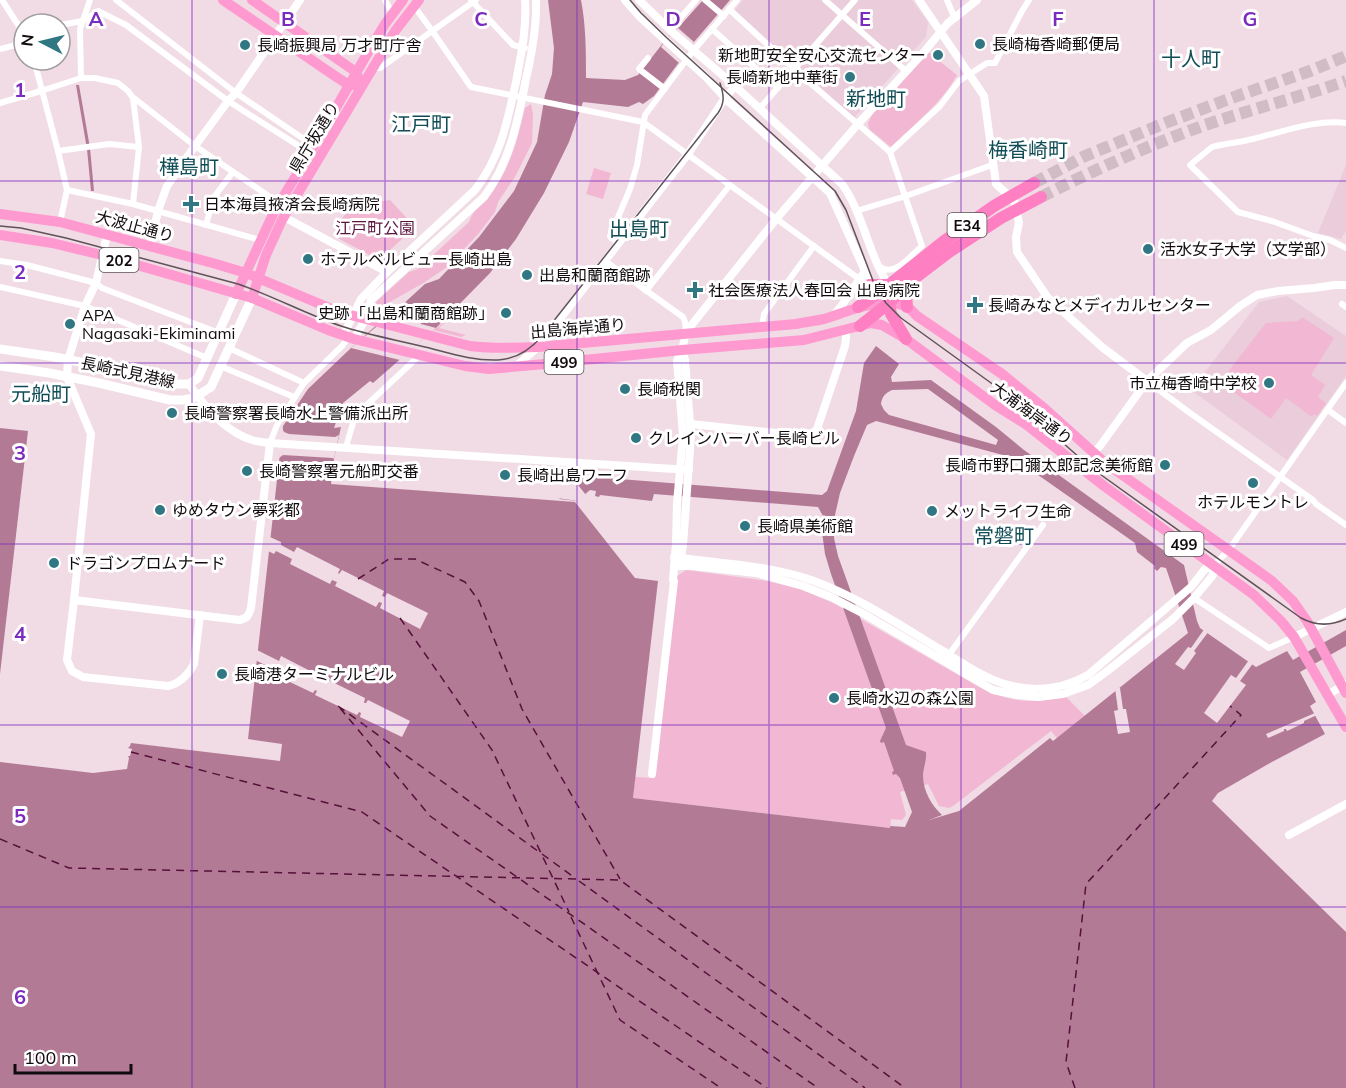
<svg xmlns="http://www.w3.org/2000/svg" width="1346" height="1088" font-family="Mulish,'Noto Sans JP',sans-serif">
	<rect width="100%" height="100%" fill="#f1dbe5"/>
	<g fill="#eaccda">
		<polygon points="743,0 912,0 928,22 926,37 854,118 735,10"/>
		<polygon points="1346,165 1346,231 1341,239 1318,233"/>
		<polygon points="1287,296 1346,336 1346,376 1287,460 1191,390 1259,302"/>
	</g>
	<g fill="#f1b7d3">
		<path d="M928,52L957,75C941,104 914,124 891,147L869,129L868,123L872,115Z"/>
		<path d="M531,104L533,115L532,143L515,177L498,202L495,212L479,233L447,267L425,282L381,307L389,316L437,328L462,308L439,328L466,335L461,337L386,318L376,308V302L409,272L418,269L469,222C473,209 491,193 500,180C513,158 519,133 525,108Z"/>
		<polygon points="594,168 611,173 603,199 586,194"/>
		<polygon points="390,200 415,227 379,260 334,236 343,217 355,205"/>
		<polygon points="1302,317 1334,338 1311,375 1325,385 1318,397 1326,403 1317,416 1314,414 1312,417 1286,398 1271,419 1220,382 1266,323 1298,321"/>
		<path d="M686,570L767,581L800,589L833,603L979,687C1011,702 1031,705 1065,696L1085,716L1057,738L1051,731L953,806L949,808L939,806L928,784L900,792L906,815L902,820L891,819L890,828L633,798L635,777L655,778L676,577Z"/>
	</g>
	<g fill="#b37a96" fill-rule="evenodd">
		<path d="M548,0H581C586,26 586,52 586,78L625,80L638,75L667,38L678,28L703,0H730L694,42L654,96L643,104L639,102L628,107L583,102L569,142L544,193L516,239L490,273L436,328L373,383L370,381L343,403L334,428L341,427L334,459L331,484L575,502L635,578L658,581L633,798L890,828V826L905,827L912,812L900,778L896,774L893,775L892,772L894,771L884,742L881,743L880,741L886,728L831,574L825,554L822,532L823,516L818,507L654,494L652,501L600,495L599,497L595,496L596,491L590,490L577,501L559,499L582,476L822,495L827,491L856,411L864,363L876,346L899,364L891,377L892,382L931,380L996,427L1024,450L1184,565L1197,621L1200,628L1256,667L1287,651L1293,660L1346,630V646L1300,672L1316,702L1310,706L1325,734L1270,763L1218,793L1212,801L1346,932V1088H0V762L93,773L127,769L129,758L128,756H130L132,749L128,748L130,746L131,743L280,761L282,744L248,739L283,426L308,389L351,348L399,305L401,306L425,284L439,279L479,237L514,191L537,142L545,95L552,74L554,48ZM928,389L998,440L996,445L889,415L884,410L881,404C882,397 885,393 892,390ZM876,421L1014,458L1135,543L1137,552L1155,566L1154,568L1157,571L1161,567L1166,568L1188,633L1053,741L1050,738L959,811L929,820L942,815C932,806 923,791 923,776C923,768 927,760 926,752L906,745L838,556L834,538L835,515L840,493L854,456L867,425Z"/>
		<polygon points="76,85 79,85 90,148 94,191 91,191 87,149"/>
		<polygon points="0,428 28,431 0,674"/>
	</g>
	<g fill="#f1dbe5">
		<polygon points="678,28 694,42 679,63 661,47 667,38"/>
		<polygon points="389,316 399,318 400,316 403,316 404,319 417,323 420,320 421,324 436,328 400,360 351,348"/>
		<polygon points="282,428 284,432 289,434 335,437 339,435 334,459 333,458 283,455 279,458"/>
		<polygon points="574,480 586,495 578,501 557,498"/>
		<polygon points="270,537 281,542 281,545 294,552 297,547 340,569 338,573 339,574 342,570 384,591 382,596 385,597 387,593 428,613 420,629 380,608 382,603 379,602 376,607 335,586 337,582 332,580 330,584 290,564 292,559 276,551 274,554 266,550 266,544"/>
		<polygon points="1205,628 1209,631 1194,651 1196,653 1184,670 1175,664 1188,647 1191,648"/>
		<polygon points="257,650 279,661 281,656 322,677 320,681 322,682 324,678 365,698 364,703 366,703 368,700 410,721 402,737 360,717 361,713 359,712 357,715 315,695 317,691 315,690 313,693 273,674 275,670 253,659"/>
		<polygon points="1249,660 1254,662 1240,681 1246,685 1217,723 1204,713 1231,675 1236,678"/>
		<polygon points="1115,688 1120,688 1123,709 1126,709 1130,732 1118,734 1114,711 1118,710"/>
		<polygon points="1315,713 1317,715 1304,721 1304,723 1287,731 1286,729 1284,729 1284,731 1268,738 1266,734"/>
	</g>
	<g fill="none" stroke-linecap="round" stroke-linejoin="round">
		<g stroke="#56103a" stroke-width="1.5" stroke-dasharray="8 6" stroke-linecap="butt">
			<polyline points="358,579 389,559 415,559 465,582 479,601 522,709 620,879"/>
			<polyline points="400,618 492,750 569,912"/>
			<polyline points="338,706 575,878"/>
			<polyline points="340,708 430,816 818,1088"/>
			<polyline points="131,752 362,812 767,1088"/>
			<polyline points="0,839 69,868 620,880 905,1088"/>
			<polyline points="579,881 865,1088"/>
			<polyline points="571,917 620,1020 721,1088"/>
			<polyline points="1075,1088 1066,1062 1086,884 1241,715 1230,706"/>
		</g>
		<g stroke="#cfbcc5" stroke-width="12" stroke-dasharray="12 6" stroke-linecap="butt">
			<polyline points="1034,183 1085,156 1165,123 1237,96 1310,71 1346,56"/>
			<path d="M1041,197C1094,170 1149,145 1205,125C1252,109 1300,97 1346,81"/>
		</g>
		<g stroke="#fff" stroke-width="6">
			<polyline points="2,0 24,34"/>
			<polyline points="116,0 236,93 314,146"/>
			<polyline points="385,0 393,15"/>
			<polyline points="471,0 513,45 525,48"/>
			<polyline points="705,0 724,16"/>
			<polyline points="825,0 906,71"/>
			<polyline points="947,0 955,19"/>
			<polyline points="414,6 433,32 471,87 643,122 862,281"/>
			<path d="M729,9L794,69L890,152L922,246C911,255 894,279 879,266"/>
			<polyline points="60,25 83,21 98,11 126,25 228,101 310,153"/>
			<polyline points="712,29 778,88"/>
			<polyline points="670,30 696,0"/>
			<polyline points="0,49 24,43"/>
			<polyline points="648,58 639,69 665,89"/>
			<polyline points="34,60 58,151 67,190 60,222"/>
			<polyline points="373,67 380,68 476,0"/>
			<polyline points="81,78 80,29 90,0"/>
			<polyline points="134,98 195,146 279,203"/>
			<polyline points="0,103 41,91 81,78 95,78 118,83 128,91 133,98 139,147 133,204"/>
			<polyline points="760,108 855,0"/>
			<path d="M1346,123C1312,119 1278,134 1244,141C1233,143 1222,144 1212,147L1190,165L1238,212L1272,221L1313,236L1330,240L1346,248"/>
			<polyline points="58,151 109,144 139,147"/>
			<polyline points="890,152 940,106 959,81 987,63 995,63 1022,11 1029,0"/>
			<polyline points="67,190 133,204 260,240"/>
			<polyline points="856,211 906,196 992,165"/>
			<polyline points="206,225 214,197 233,172"/>
			<polyline points="618,244 610,236 630,189 637,165 645,115 693,51 737,0"/>
			<polyline points="0,261 27,265 96,283 102,288 219,333"/>
			<polyline points="605,261 683,317 685,322 686,332"/>
			<polyline points="0,287 85,306 207,358"/>
			<polyline points="646,291 730,185"/>
			<polyline points="1342,304 1346,307"/>
			<polyline points="762,326 764,314 814,246"/>
			<polyline points="229,348 304,383"/>
			<polyline points="220,366 294,397"/>
			<polyline points="1147,381 1190,413 1313,500 1316,504 1346,525"/>
			<polyline points="1328,410 1346,423"/>
			<polyline points="270,443 277,425 304,383 343,345 348,337"/>
			<polyline points="346,447 355,416 420,355"/>
			<polyline points="1213,566 1228,551 1346,383"/>
			<polyline points="1194,598 1269,648 1294,637"/>
			<polyline points="948,656 1043,525"/>
		</g>
		<g stroke="#fff" stroke-width="8">
			<polyline points="625,0 641,18 706,77 728,101 830,193 865,271 871,289"/>
			<path d="M639,0L670,30L735,86L842,184C864,215 868,255 890,287"/>
			<polyline points="919,0 984,96 996,184 1006,193 1015,203 1019,223 1016,237 1017,252 1048,298 1102,347 1147,381"/>
			<polyline points="284,217 387,272"/>
			<path d="M107,235L96,283L85,306L68,360L67,377L91,434L74,600L239,620C247,619 249,615 251,608L270,443"/>
			<polyline points="150,246 158,211 167,186 195,146 228,101 236,93 300,0"/>
			<polyline points="833,316 842,305 865,271"/>
			<path d="M343,336L361,299L387,272L475,190C501,156 507,123 516,82C521,55 527,28 525,0"/>
			<path d="M354,339L365,320L371,300L484,197C510,163 518,120 526,79C532,53 537,27 536,0"/>
			<polyline points="515,367 538,347 688,154 725,98 735,86"/>
			<path d="M189,384C204,406 225,432 252,440C258,442 264,442 270,443L689,470"/>
			<polyline points="691,424 805,436 812,434 817,429 845,346 846,338 846,330"/>
			<polyline points="1093,453 1100,446 1147,381 1187,343 1211,330 1240,306 1257,295 1278,291 1314,288 1335,285 1346,285"/>
			<polyline points="680,563 683,545 691,436 685,360 682,350"/>
			<path d="M674,566H692L756,573L803,586L831,597L864,614L993,690L1017,695L1038,697L1063,694L1088,685L1106,672L1173,619L1194,598L1213,575V566L1205,569L1191,587L1088,675C1065,688 1038,692 1012,686C988,681 964,664 943,651C901,626 860,598 814,581C770,565 721,564 674,557"/>
			<path d="M74,600L67,660L72,671L83,677L168,686C179,684 189,674 194,664L200,615"/>
			<polyline points="1294,637 1346,612"/>
			<polyline points="1327,695 1346,684"/>
			<polyline points="652,774 674,581 673,580 676,544 677,503 683,436 677,361 682,350 686,332 777,218 858,124 924,52 948,23 977,0"/>
			<polyline points="1289,835 1346,804"/>
		</g>
		<g stroke="#fff" stroke-width="9">
			<polyline points="0,349 55,357 124,371 172,384 189,384 198,378 236,294"/>
			<polyline points="0,366 49,373 99,383 170,400 183,400 194,398 211,387 252,298"/>
		</g>
		<g stroke="#fe9acf" stroke-width="10">
			<polyline points="223,0 338,78 349,85 356,85"/>
			<polyline points="252,0 356,72 358,77"/>
			<path d="M0,214L60,222L216,264L246,273L339,312L470,346C493,349 515,348 538,347L796,324C805,322 815,321 824,319C847,312 883,295 907,307C910,308 914,313 917,316L1002,374L1044,408L1104,462L1272,581L1293,601L1307,621L1346,693"/>
			<polyline points="0,235 52,243 102,255 252,298 328,330 354,339 465,366 489,369 545,364 682,350 804,340 871,323 882,325 906,339 995,405 1027,425 1104,486 1254,595 1281,621 1294,637 1346,727"/>
			<polyline points="236,294 275,210 310,153 367,54 385,24 403,0"/>
			<polyline points="252,298 266,255 282,220 395,31 419,0"/>
		</g>
		<g stroke="#fe80c3" stroke-width="12">
			<polyline points="869,285 890,285"/>
			<polyline points="888,298 891,314 906,339"/>
			<polyline points="858,307 889,285 943,242 994,206 1034,183"/>
			<polyline points="907,307 906,293 910,285"/>
			<polyline points="860,326 889,303 911,281 949,252 1001,218 1041,197"/>
		</g>
		<g stroke="#5f5359" stroke-width="1.5">
			<path d="M630,0L641,13L667,38L835,191L846,210L875,286L886,303L901,318L1016,401L1090,467L1301,618C1316,626 1331,626 1346,619"/>
			<path d="M0,226L21,228L66,238L238,284C273,296 306,314 341,326C368,335 397,340 425,347C449,353 473,361 498,360C516,359 530,350 541,337L718,113C725,103 724,95 720,83"/>
		</g>
	</g>
	<path fill="none" stroke="#7b2cbf" stroke-width="1.5" stroke-opacity="0.55" d="M192,0V1088M385,0V1088M577,0V1088M769,0V1088M961,0V1088M1154,0V1088M0,181H1346M0,363H1346M0,544H1346M0,725H1346M0,907H1346"/>
	<g fill="#307783" stroke="#fff" stroke-width="2">
		<circle cx="980" cy="44" r="6"/>
		<circle cx="245" cy="45" r="6"/>
		<circle cx="938" cy="55" r="6"/>
		<circle cx="850" cy="77" r="6"/>
		<path d="M188 195h6v6h6v6h-6v6h-6v-6h-6v-6h6z"/>
		<circle cx="1148" cy="249" r="6"/>
		<circle cx="308" cy="259" r="6"/>
		<circle cx="527" cy="275" r="6"/>
		<path d="M692 281h6v6h6v6h-6v6h-6v-6h-6v-6h6z"/>
		<path d="M972 296h6v6h6v6h-6v6h-6v-6h-6v-6h6z"/>
		<circle cx="506" cy="313" r="6"/>
		<circle cx="70" cy="324" r="6"/>
		<circle cx="1269" cy="383" r="6"/>
		<circle cx="625" cy="389" r="6"/>
		<circle cx="172" cy="413" r="6"/>
		<circle cx="636" cy="438" r="6"/>
		<circle cx="1165" cy="465" r="6"/>
		<circle cx="247" cy="471" r="6"/>
		<circle cx="505" cy="475" r="6"/>
		<circle cx="1253" cy="483" r="6"/>
		<circle cx="160" cy="510" r="6"/>
		<circle cx="932" cy="511" r="6"/>
		<circle cx="745" cy="526" r="6"/>
		<circle cx="54" cy="563" r="6"/>
		<circle cx="222" cy="674" r="6"/>
		<circle cx="834" cy="698" r="6"/>
	</g>
	<g text-anchor="middle" dominant-baseline="central" stroke-width="6" stroke-linejoin="round" paint-order="stroke">
		<g fill="#fff" stroke="#585456" stroke-width="1.5">
			<rect x="947.5" y="213" width="39" height="24" rx="4.5"/>
			<rect x="99.5" y="248" width="39" height="24" rx="4.5"/>
			<rect x="544.5" y="350" width="39" height="24" rx="4.5"/>
			<rect x="1164.5" y="532" width="39" height="24" rx="4.5"/>
		</g>
		<g font-size="15" font-weight="bold" fill="#110a0e">
			<text x="967" y="225">E34</text>
			<text x="119" y="260">202</text>
			<text x="564" y="362">499</text>
			<text x="1184" y="544">499</text>
		</g>
		<g font-size="16" fill="#110a0e" stroke="#fff" text-anchor="start">
			<text x="992" y="44">長崎梅香崎郵便局</text>
			<text x="257" y="45">長崎振興局 万才町庁舎</text>
			<text x="926" y="55" text-anchor="end">新地町安全安心交流センター</text>
			<text x="838" y="77" text-anchor="end">長崎新地中華街</text>
			<text x="204" y="204">日本海員掖済会長崎病院</text>
			<text x="1160" y="249">活水女子大学（文学部）</text>
			<text x="320" y="259">ホテルベルビュー長崎出島</text>
			<text x="539" y="275">出島和蘭商館跡</text>
			<text x="708" y="290">社会医療法人春回会 出島病院</text>
			<text x="988" y="305">長崎みなとメディカルセンター</text>
			<text x="494" y="313" text-anchor="end">史跡「出島和蘭商館跡」</text>
			<text x="82" y="315">APA<tspan x="82" dy="18">Nagasaki-Ekiminami</tspan></text>
			<text x="1257" y="383" text-anchor="end">市立梅香崎中学校</text>
			<text x="637" y="389">長崎税関</text>
			<text x="184" y="413">長崎警察署長崎水上警備派出所</text>
			<text x="648" y="438">クレインハーバー長崎ビル</text>
			<text x="1153" y="465" text-anchor="end">長崎市野口彌太郎記念美術館</text>
			<text x="259" y="471">長崎警察署元船町交番</text>
			<text x="517" y="475">長崎出島ワーフ</text>
			<text x="1253" y="502" text-anchor="middle">ホテルモントレ</text>
			<text x="172" y="510">ゆめタウン夢彩都</text>
			<text x="944" y="511">メットライフ生命</text>
			<text x="757" y="526">長崎県美術館</text>
			<text x="66" y="563">ドラゴンプロムナード</text>
			<text x="234" y="674">長崎港ターミナルビル</text>
			<text x="846" y="698">長崎水辺の森公園</text>
		</g>
		<g font-size="16" fill="#110a0e" stroke="#fff">
			<text transform="translate(314 137) rotate(-59)">県庁坂通り</text>
			<text transform="translate(135 226) rotate(15)">大波止通り</text>
			<text transform="translate(578 328) rotate(-5)">出島海岸通り</text>
			<text transform="translate(128 372) rotate(12)">長崎式見港線</text>
			<text transform="translate(1032 413) rotate(36)">大浦海岸通り</text>
		</g>
		<g font-size="16" fill="#5a143d" stroke="#fff">
			<text x="375" y="228">江戸町公園</text>
		</g>
		<g font-size="20" fill="#104c55" stroke="#fff">
			<text x="1191" y="58">十人町</text>
			<text x="876" y="98">新地町</text>
			<text x="421" y="123">江戸町</text>
			<text x="1028" y="149">梅香崎町</text>
			<text x="189" y="166">樺島町</text>
			<text x="639" y="228">出島町</text>
			<text x="41" y="393">元船町</text>
			<text x="1004" y="535">常磐町</text>
		</g>
	</g>
	<g font-size="20" text-anchor="middle" font-weight="bold" fill="#7b2cbf" stroke="#fff" stroke-width="6" stroke-linejoin="round" paint-order="stroke">
		<text x="96" y="26">A</text>
		<text x="288" y="26">B</text>
		<text x="481" y="26">C</text>
		<text x="673" y="26">D</text>
		<text x="865" y="26">E</text>
		<text x="1058" y="26">F</text>
		<text x="1250" y="26">G</text>
		<text x="20" y="97">1</text>
		<text x="20" y="279">2</text>
		<text x="20" y="460">3</text>
		<text x="20" y="641">4</text>
		<text x="20" y="823">5</text>
		<text x="20" y="1004">6</text>
	</g>
	<g transform="translate(42 42) rotate(277)"><circle r="28" fill="#ffffff" stroke="#a09d9f" stroke-width="1.5"/>
	<path d="M0-4.5L10 22L0 15L-10 22Z" fill="#307783"/>
	<text y="-9" font-size="16" font-weight="bold" text-anchor="middle" fill="#110a0e">N</text>
	</g>
	<path d="M15 1064v9h116v-9" fill="none" stroke="#110a0e" stroke-width="3"/>
	<text x="24" y="1064" font-size="18" fill="#110a0e" stroke="#ffffff" stroke-width="4.5" paint-order="stroke">100 m</text>
</svg>
